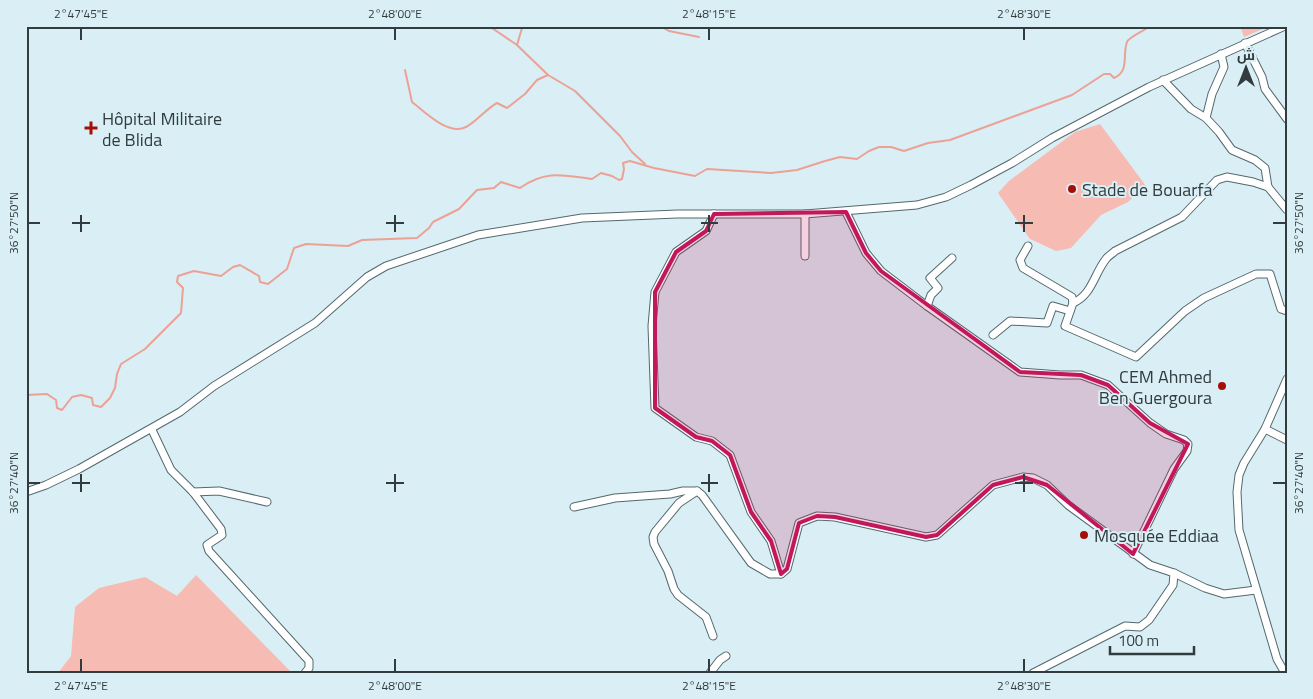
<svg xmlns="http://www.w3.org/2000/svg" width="1313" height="699" font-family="'Titillium Web',Cairo,sans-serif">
	<rect width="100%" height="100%" fill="#d9eff5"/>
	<g fill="#f6bbb2">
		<polygon points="1240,26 1270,26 1244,37"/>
		<polygon points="1100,124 1146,186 1128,202 1101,215 1071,248 1056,251 1030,239 998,193 1009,181 1075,132"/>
		<polygon points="196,575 292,673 58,673 71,656 75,607 99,588 145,577 177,596"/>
	</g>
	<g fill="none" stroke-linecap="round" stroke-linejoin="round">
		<g stroke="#eca195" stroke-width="2">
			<polyline points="489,26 517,45 548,75 575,91 620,136 632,152 645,164"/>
			<polyline points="660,26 669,31 699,37"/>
			<polyline points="517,45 522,28 526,26"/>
			<path d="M405,70L412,102C425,112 448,136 466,127C475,123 486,109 497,103L507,108L525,94L537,80L548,75"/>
			<path d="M26,395L47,394L56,400L57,408L62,410L72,397L81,395L92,398L93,405L101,407L110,398L115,388L117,374L121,364L145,349L181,313L183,288L177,282L178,276L194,271L221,276L233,267L240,265L259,276L260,282L268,284L287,269L294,248L306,244L348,246L362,240L417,238L429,228L433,222L459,209L477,190L494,188L501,182L520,188C545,170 563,175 592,179L601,173L612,176L619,180L622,179L624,169L623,163L630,161L654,168L695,176L707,169L771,173L797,170L825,161L840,157L857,159L869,151L879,147H891L904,151L928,143L950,140L1072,95L1104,74H1110L1114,78C1130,71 1122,55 1127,42C1129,37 1144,31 1150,26"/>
		</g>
		<g stroke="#54686d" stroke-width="9">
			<g id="minor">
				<polyline points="1245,43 1262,77 1265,89 1287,119"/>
				<polyline points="1163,80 1191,109 1206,118 1219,132 1232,150 1255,160 1265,168 1268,187 1287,210"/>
				<polyline points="1206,118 1212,94 1224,67 1221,54"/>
				<polyline points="846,212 866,253 881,271 927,306 1020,372 1060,375 1081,375 1108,385 1150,423 1166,434 1184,440 1188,444 1187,451 1174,469 1133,554"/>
				<polyline points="714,214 706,231 676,252 655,292 652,326 655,408 696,437 712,441 730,455 751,512 771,541 781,574"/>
				<polyline points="1028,246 1020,260 1023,268 1072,297 1073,303 1065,326 1136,357 1185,311 1204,298 1256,274 1270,274 1281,309 1287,311"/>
				<polyline points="805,256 805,214"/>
				<path d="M1073,303C1092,295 1094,274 1106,259C1108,256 1112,254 1115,251L1182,217L1217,180L1227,177L1253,182L1268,187"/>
				<polyline points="927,306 931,295 938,288 930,278 952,258"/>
				<polyline points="993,335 1010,321 1047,323 1053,306 1070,311"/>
				<polyline points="1265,429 1287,440"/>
				<polyline points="152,430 171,470 193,492 221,529 222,535 207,545 209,551 309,661 309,668 305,673"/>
				<polyline points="697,491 679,503 655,532 653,537 654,544 668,571 674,589 678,595 706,617 713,636"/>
				<polyline points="26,492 46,485 79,469 180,412 214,386 315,323 367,277 386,266 478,235 582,218 677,214 805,214 917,205 946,197 971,185 1012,163 1052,138 1149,87 1285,26"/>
				<polyline points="193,492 219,491 267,502"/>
				<polyline points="574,507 615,498 670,494 683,491 697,491 702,495 751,563 770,574 781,574 787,569 799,523 817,516 835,517 926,537 937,535 993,485 1023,477 1033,478 1047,485 1068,505 1150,565 1174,573 1205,588 1224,594 1256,590"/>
				<polyline points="710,673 720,660 726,656"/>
				<polyline points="1033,673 1125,626 1140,627 1149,620 1173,585 1174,573"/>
				<polyline points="1285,673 1277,659 1239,530 1237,492 1239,475 1244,463 1265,429 1287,379"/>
			</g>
		</g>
		<use href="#minor" stroke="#fff" stroke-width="7"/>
	</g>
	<path fill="#c2185b" fill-opacity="0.2" stroke="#c2185b" stroke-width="4" stroke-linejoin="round" d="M846,212L866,253L881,271L1020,372L1081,375L1108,385L1150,423L1188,444L1133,554L1047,485L1023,477L993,485L937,535L926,537L835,517L817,516L799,523L787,569L781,574L771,541L751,512L730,455L712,441L696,437L655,408V292L676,252L706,231L714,214Z"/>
	<path fill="none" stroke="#323b3d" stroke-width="2" d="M81,28V40M395,28V40M709,28V40M1024,28V40M81,215V232M395,215V232M709,215V232M1024,215V232M28,223H40M72,223H90M386,223H404M701,223H718M1015,223H1033M1273,223H1286M81,474V492M395,474V492M709,474V492M1024,474V492M28,483H40M72,483H90M386,483H404M701,483H718M1015,483H1033M1273,483H1286M81,659V672M395,659V672M709,659V672M1024,659V672"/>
	<g fill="#a50f09" stroke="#d9eff5" stroke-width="2">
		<path d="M88.5 120.5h5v5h5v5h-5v5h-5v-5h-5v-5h5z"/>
		<circle cx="1072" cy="189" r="5"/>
		<circle cx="1222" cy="386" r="5"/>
		<circle cx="1084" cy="535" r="5"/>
	</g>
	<g text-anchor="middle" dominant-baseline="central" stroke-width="4" stroke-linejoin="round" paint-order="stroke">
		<g font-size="18" fill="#323b3d" stroke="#d9eff5" text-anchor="start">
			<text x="102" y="118">Hôpital Militaire<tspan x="102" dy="21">de Blida</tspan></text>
			<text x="1082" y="189">Stade de Bouarfa</text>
			<text x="1212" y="376" text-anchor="end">CEM Ahmed<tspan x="1212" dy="21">Ben Guergoura</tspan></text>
			<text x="1094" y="535">Mosquée Eddiaa</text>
		</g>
	</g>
	<rect width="1313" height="699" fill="none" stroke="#d9eff5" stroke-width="55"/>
	<g transform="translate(1246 68)" stroke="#d9eff5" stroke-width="4" paint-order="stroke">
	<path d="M0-4L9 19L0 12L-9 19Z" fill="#323b3d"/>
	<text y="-8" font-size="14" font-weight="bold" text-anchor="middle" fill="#323b3d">ش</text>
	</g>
	<path d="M1110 646v8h84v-8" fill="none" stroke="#323b3d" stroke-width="2.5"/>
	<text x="1118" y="646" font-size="15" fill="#323b3d" stroke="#d9eff5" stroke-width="4" paint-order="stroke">100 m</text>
	<rect x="28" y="28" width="1258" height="644" fill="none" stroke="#323b3d" stroke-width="2"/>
	<g font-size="12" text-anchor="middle" fill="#323b3d">
		<text x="81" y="18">2°47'45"E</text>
		<text x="395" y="18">2°48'00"E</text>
		<text x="709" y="18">2°48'15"E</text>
		<text x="1024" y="18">2°48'30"E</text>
		<text transform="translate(14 223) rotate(-90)" y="4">36°27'50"N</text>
		<text transform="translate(1299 223) rotate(-90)" y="4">36°27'50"N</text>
		<text transform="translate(14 483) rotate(-90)" y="4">36°27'40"N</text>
		<text transform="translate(1299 483) rotate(-90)" y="4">36°27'40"N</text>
		<text x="81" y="690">2°47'45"E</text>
		<text x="395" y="690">2°48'00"E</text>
		<text x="709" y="690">2°48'15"E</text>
		<text x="1024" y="690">2°48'30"E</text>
	</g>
</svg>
